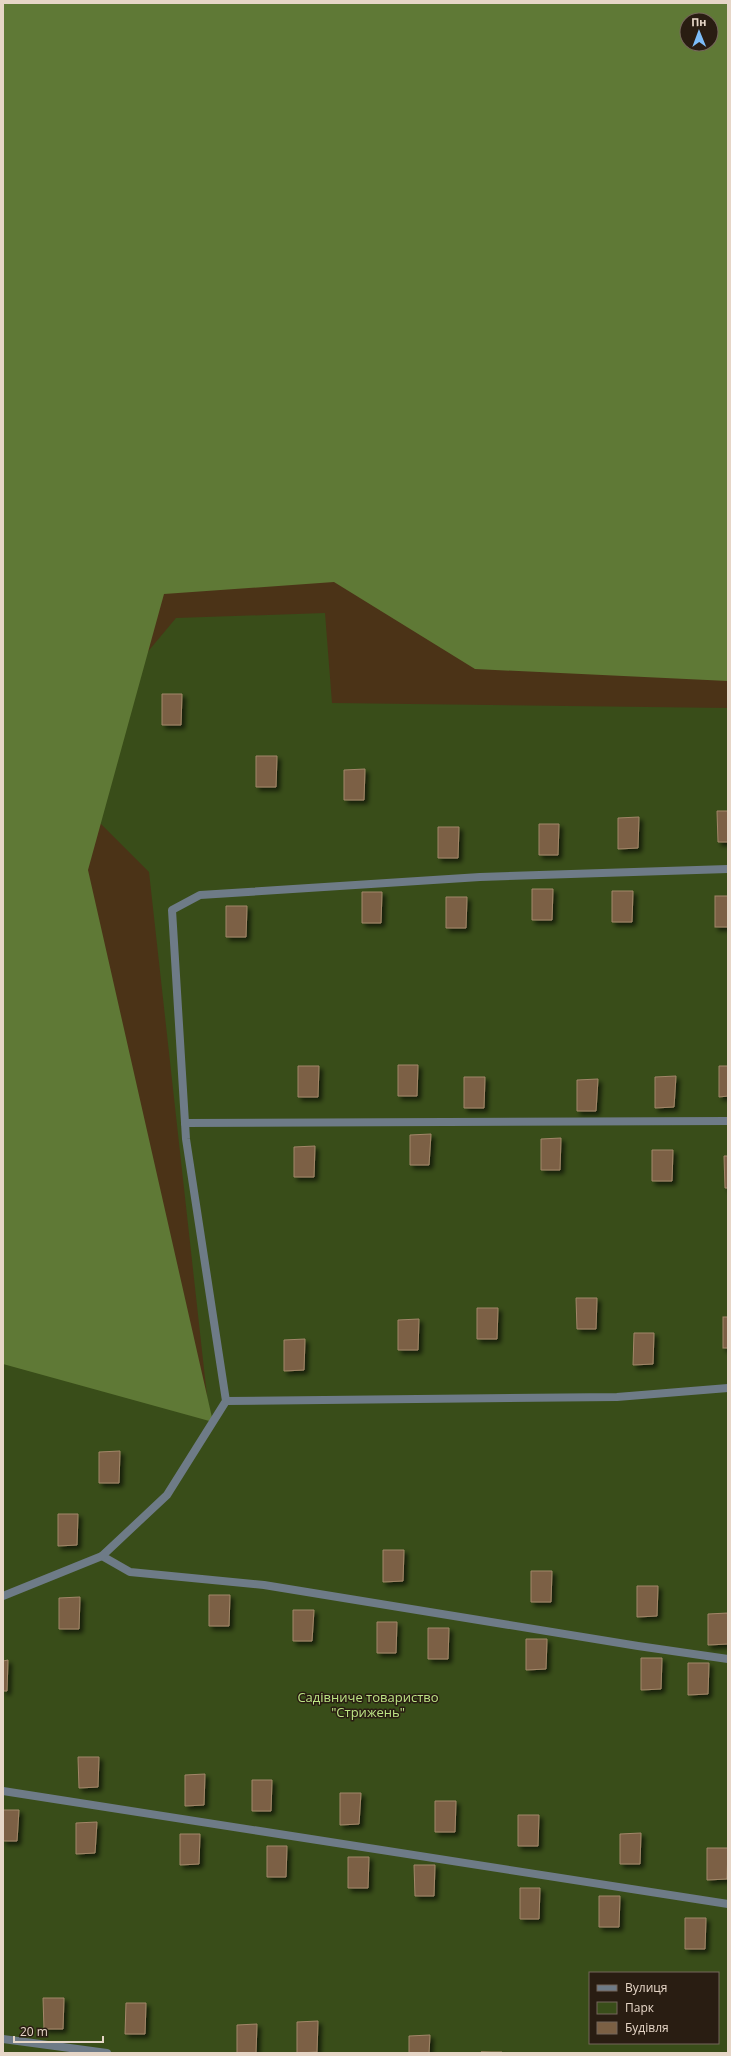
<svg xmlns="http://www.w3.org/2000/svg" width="731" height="2056" font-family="'Open Sans',sans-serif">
	<defs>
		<filter id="shadow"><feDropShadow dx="3.5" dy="3.5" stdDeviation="2" flood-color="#0009"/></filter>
	</defs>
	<rect width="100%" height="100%" fill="#4b3317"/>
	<path fill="#394d19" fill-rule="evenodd" d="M325,613L332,703L728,708V2053H3V1359L207,1396L149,872L48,771L176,618ZM590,1973H718V2043H590Z"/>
	<path fill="#5f7936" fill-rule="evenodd" d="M3,3H728V681L475,669L334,582L164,594L88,870L213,1422L3,1364ZM687,20H711V44H687Z"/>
	<g fill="#7b6044" stroke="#a28668" filter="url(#shadow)">
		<polygon points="162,694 182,694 181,725 162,725"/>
		<polygon points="256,756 277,756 276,787 256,787"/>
		<polygon points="365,769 364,800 344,800 344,770"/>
		<polygon points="717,811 728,811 728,842 718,842"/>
		<polygon points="639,817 638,848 618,849 618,818"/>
		<polygon points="539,824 559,824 558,855 539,855"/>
		<polygon points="438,827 459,827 458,858 438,858"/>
		<polygon points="532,889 553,889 552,920 532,920"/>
		<polygon points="612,891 633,891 632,922 612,922"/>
		<polygon points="362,892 382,892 381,923 362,923"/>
		<rect x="715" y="896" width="13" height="31"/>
		<polygon points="446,897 467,897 466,928 446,928"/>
		<polygon points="226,906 247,906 246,937 226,937"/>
		<polygon points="398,1065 418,1065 417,1096 398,1096"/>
		<polygon points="298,1066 319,1066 318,1097 298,1097"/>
		<polygon points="719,1066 728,1066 728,1096 719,1097"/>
		<polygon points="676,1076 674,1107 655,1108 655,1077"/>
		<polygon points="464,1077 485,1077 484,1108 464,1108"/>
		<polygon points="598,1079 596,1111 577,1111 577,1080"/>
		<polygon points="431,1134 429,1165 410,1165 410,1135"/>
		<polygon points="561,1138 560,1170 541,1170 541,1139"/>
		<polygon points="315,1146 314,1177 294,1177 294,1147"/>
		<polygon points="652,1150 673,1150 672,1181 652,1181"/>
		<polygon points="724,1156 728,1156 728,1188 725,1188"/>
		<polygon points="576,1298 597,1298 596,1329 577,1329"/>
		<polygon points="477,1308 498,1308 497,1339 477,1339"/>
		<rect x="723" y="1317" width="5" height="31"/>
		<polygon points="419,1319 418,1350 398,1350 398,1320"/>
		<polygon points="634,1333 654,1333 653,1364 633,1365"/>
		<polygon points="305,1339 304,1370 284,1371 284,1340"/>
		<polygon points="120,1451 119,1483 99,1483 99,1452"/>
		<polygon points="58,1514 78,1514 77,1545 58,1546"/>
		<polygon points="383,1550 404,1550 403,1581 383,1582"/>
		<polygon points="531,1571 552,1571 551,1602 531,1602"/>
		<polygon points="637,1586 658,1586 657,1616 637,1617"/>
		<polygon points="209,1595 230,1595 229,1626 209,1626"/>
		<polygon points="80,1597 79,1629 59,1629 59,1598"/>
		<polygon points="293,1610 314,1610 312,1641 293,1641"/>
		<polygon points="728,1613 728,1644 708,1645 708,1614"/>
		<polygon points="377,1622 397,1622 396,1653 377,1653"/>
		<polygon points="428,1628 449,1628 448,1659 428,1659"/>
		<polygon points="526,1639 547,1639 546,1669 526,1670"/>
		<polygon points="641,1658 662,1658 661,1689 641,1690"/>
		<polygon points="8,1660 7,1691 3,1691 3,1661"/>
		<polygon points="688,1663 709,1663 708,1694 688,1695"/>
		<polygon points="78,1757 99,1757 98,1787 79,1788"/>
		<polygon points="205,1774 204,1805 185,1806 185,1775"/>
		<polygon points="252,1780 272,1780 271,1811 252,1811"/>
		<polygon points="340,1793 361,1793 359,1824 340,1825"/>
		<polygon points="435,1801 456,1801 455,1832 435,1832"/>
		<polygon points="3,1810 19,1810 17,1841 3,1841"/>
		<polygon points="518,1815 539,1815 538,1846 518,1846"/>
		<polygon points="97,1822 95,1853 76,1854 76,1823"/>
		<polygon points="641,1833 640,1864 620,1864 620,1834"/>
		<polygon points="180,1834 200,1834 199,1864 180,1865"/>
		<polygon points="267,1846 287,1846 286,1877 267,1877"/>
		<polygon points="707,1848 728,1848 727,1879 707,1880"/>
		<polygon points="348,1857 369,1857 368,1888 348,1888"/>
		<polygon points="414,1865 435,1865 434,1896 415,1896"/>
		<polygon points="520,1888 540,1888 539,1919 520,1919"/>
		<polygon points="599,1896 620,1896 619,1927 599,1927"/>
		<polygon points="685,1918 706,1918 705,1949 685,1949"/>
		<polygon points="43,1998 64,1998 63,2029 44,2029"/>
		<polygon points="126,2003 146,2003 145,2034 125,2034"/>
		<polygon points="318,2021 317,2052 297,2053 297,2022"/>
		<polygon points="257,2024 256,2053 237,2053 237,2025"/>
		<polygon points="430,2035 429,2053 409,2053 409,2036"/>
		<polygon points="481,2052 502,2052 502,2053"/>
	</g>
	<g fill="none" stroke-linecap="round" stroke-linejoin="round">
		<g stroke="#6e7b87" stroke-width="8">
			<polyline points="185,1123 728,1121"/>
			<polyline points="226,1401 617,1397 728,1388"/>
			<polyline points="102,1556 130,1572 264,1585 638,1646 728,1659"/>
			<polyline points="3,1596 102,1556 167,1495 226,1401 186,1139 172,910 200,895 480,877 728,869"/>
			<polyline points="3,1791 728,1904"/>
			<polyline points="3,2039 107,2053"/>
		</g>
	</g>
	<g text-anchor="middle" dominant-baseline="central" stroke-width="3" stroke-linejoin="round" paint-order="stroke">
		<g font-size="13" fill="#bde485" stroke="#291d12">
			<text x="368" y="1697">Садівниче товариство<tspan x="368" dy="15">"Стрижень"</tspan></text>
		</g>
	</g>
	<rect width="731" height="2056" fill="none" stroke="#e6d6c7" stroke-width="8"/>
	<rect x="589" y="1972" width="130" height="72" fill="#291d12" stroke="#75675a"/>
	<rect x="597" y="1985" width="20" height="6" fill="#6e7b87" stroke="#75675a"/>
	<text x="625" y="1992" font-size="12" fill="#e6d6c7">Вулиця</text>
	<rect x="597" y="2002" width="20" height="12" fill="#394d19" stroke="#75675a"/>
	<text x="625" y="2012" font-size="12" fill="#e6d6c7">Парк</text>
	<rect x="597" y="2022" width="20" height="12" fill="#7b6044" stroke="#75675a"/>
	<text x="625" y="2032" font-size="12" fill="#e6d6c7">Будівля</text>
	<g transform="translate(699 32) rotate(359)"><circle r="19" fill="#291d12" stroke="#75675a"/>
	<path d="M0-3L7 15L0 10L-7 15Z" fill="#7dbef9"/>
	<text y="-6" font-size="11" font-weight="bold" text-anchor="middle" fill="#e6d6c7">Пн</text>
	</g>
	<path d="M14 2036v6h89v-6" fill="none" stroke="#e6d6c7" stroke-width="2"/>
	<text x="20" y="2036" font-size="12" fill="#e6d6c7" stroke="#291d12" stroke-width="3" paint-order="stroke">20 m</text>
</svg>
